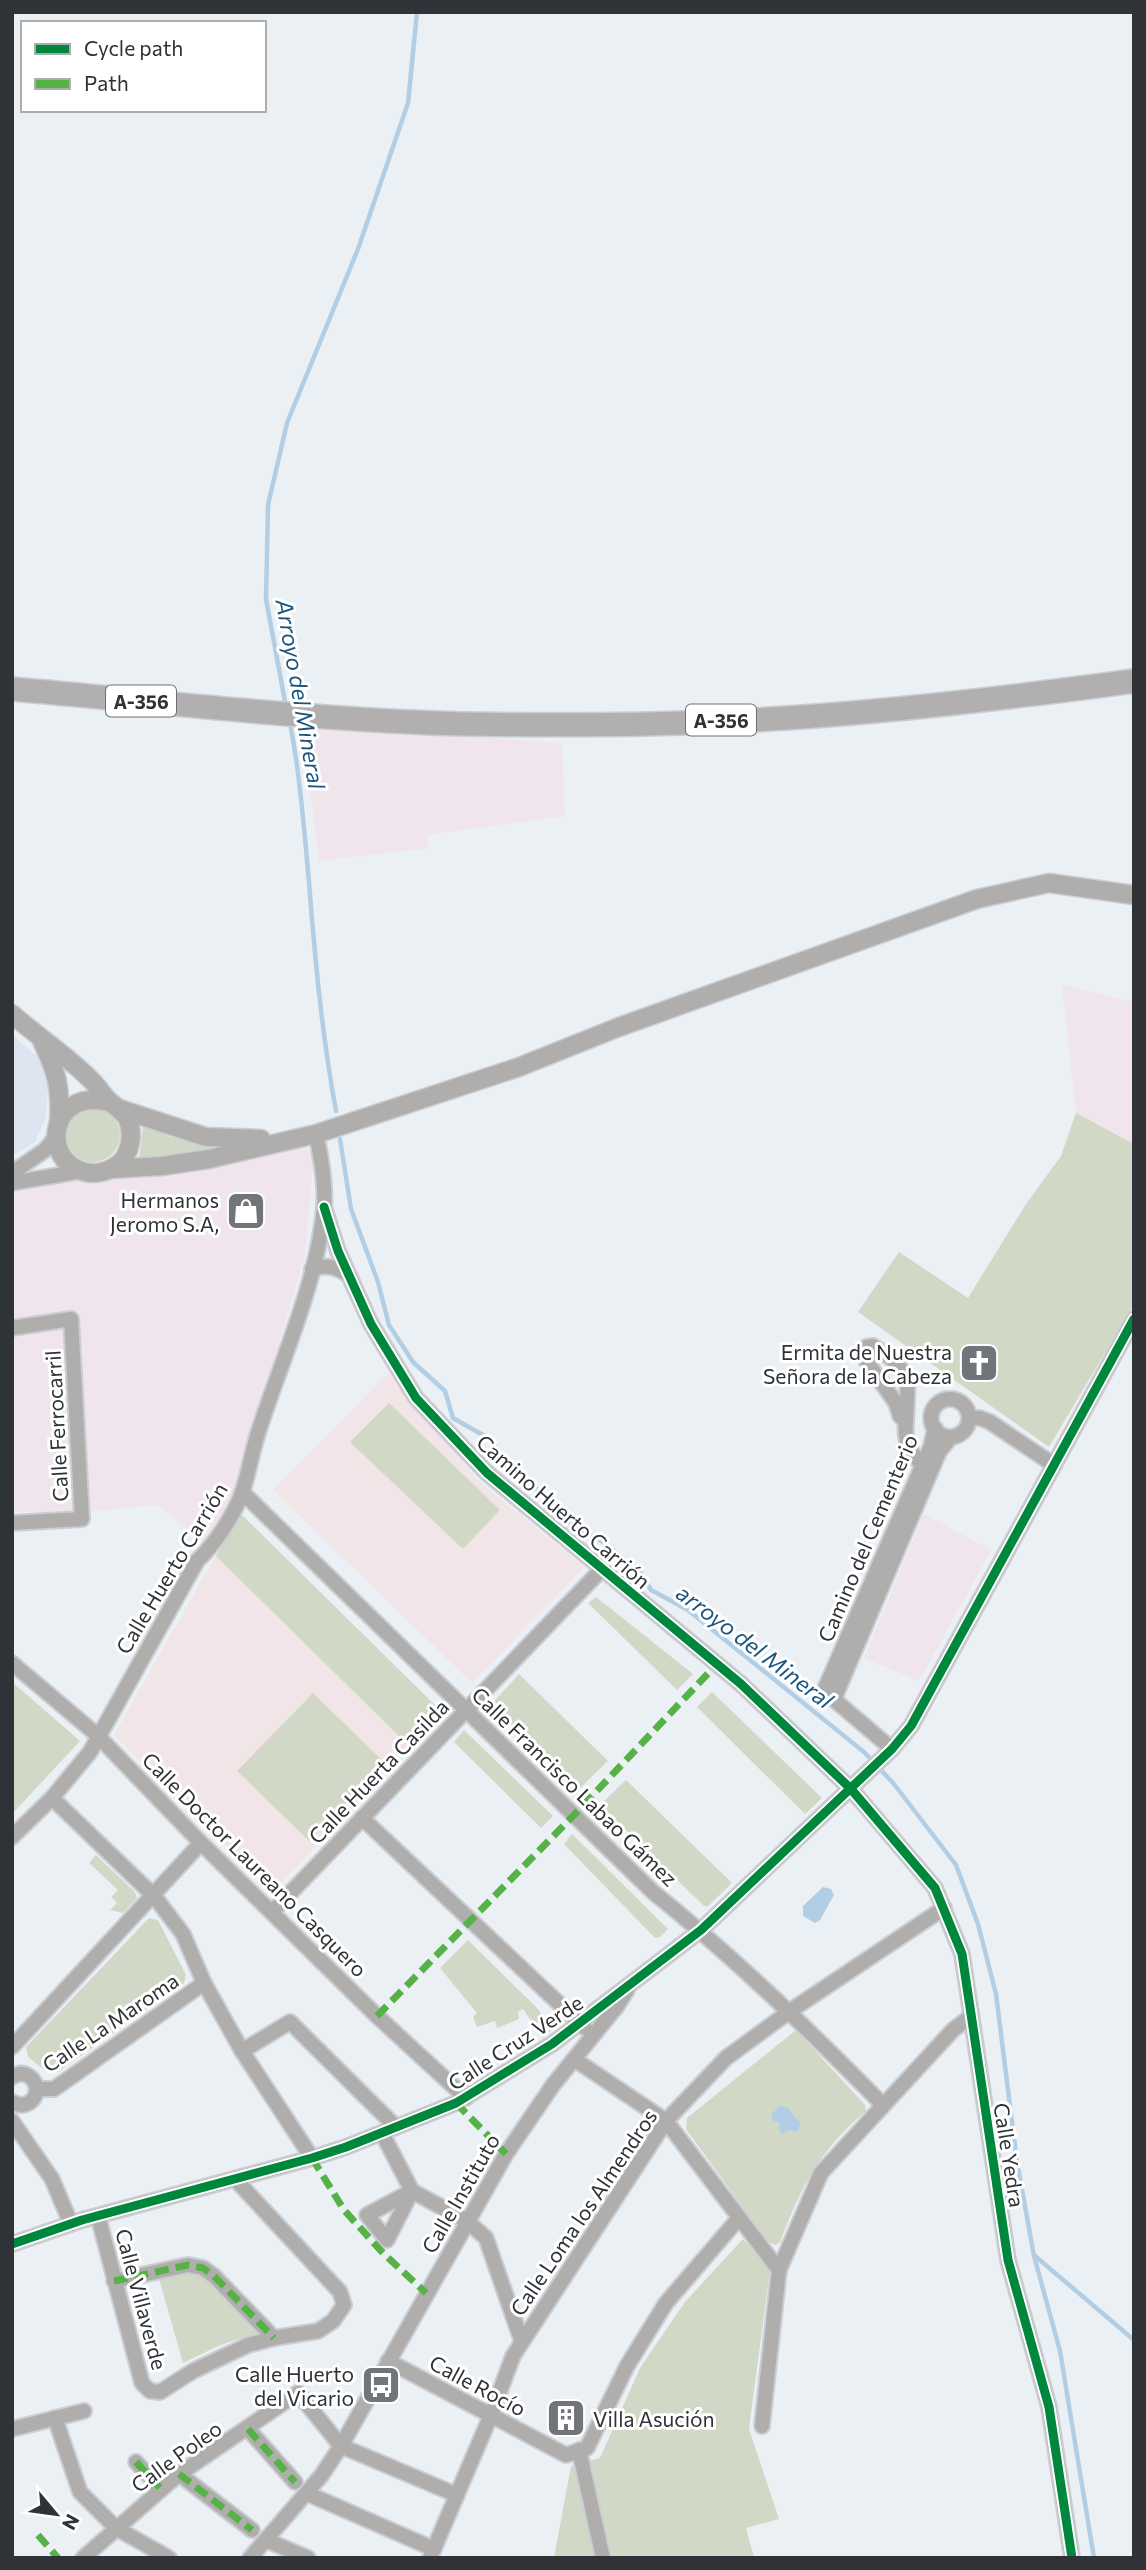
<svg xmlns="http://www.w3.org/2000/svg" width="1146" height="2570" font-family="Commissioner,sans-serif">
	<rect width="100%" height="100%" fill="#ebf0f5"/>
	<polygon fill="#dce5f0" points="12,1035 38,1057 48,1087 46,1117 35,1142 12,1156"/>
	<g fill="#f0e5ec">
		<polygon points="303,729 430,734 562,743 565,816 427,835 428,848 319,861"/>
		<polygon points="1062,985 1134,1002 1134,1144 1076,1113"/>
		<polygon points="301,1143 314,1154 305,1255 260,1407 239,1491 207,1543 156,1505 87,1512 12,1512 12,1189 58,1181 183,1168"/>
		<polygon points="924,1514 991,1550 919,1681 864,1658"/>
	</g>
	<g fill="#f2e5e8">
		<polygon points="388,1373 480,1482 584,1567 472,1683 273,1490"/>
		<polygon points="216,1556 409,1746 273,1891 114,1735"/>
	</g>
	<g fill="#d2d8c6">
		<circle cx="93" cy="1135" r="27"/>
		<polygon points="1076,1113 1134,1144 1134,1304 1049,1447 858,1312 899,1252 968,1298 1026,1204 1061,1156"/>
		<polygon points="143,1126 171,1137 210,1146 212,1149 141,1160 139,1158"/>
		<polygon points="389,1403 500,1510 463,1549 350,1442"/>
		<polygon points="240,1513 442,1712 409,1746 216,1556"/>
		<polygon points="596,1597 693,1674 677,1690 588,1603"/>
		<polygon points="519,1674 608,1761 579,1789 491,1705"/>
		<polygon points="12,1682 80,1741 12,1814"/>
		<polygon points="712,1692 822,1798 805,1814 697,1707"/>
		<polygon points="313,1693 385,1763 309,1841 237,1771"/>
		<polygon points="464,1730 553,1816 541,1828 454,1742"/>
		<polygon points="626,1780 732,1883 708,1906 704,1906 600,1805"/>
		<polygon points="572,1834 668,1929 660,1937 655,1938 564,1844"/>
		<polygon points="96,1855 135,1892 137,1898 123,1913 110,1910 117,1903 111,1897 118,1890 89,1863"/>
		<polygon points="149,1918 158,1920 186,1975 184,1983 58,2072 47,2072 28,2057 26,2047"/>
		<polygon points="468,1940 538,2009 552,2030 543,2038 523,2009 518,2012 519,2019 497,2028 495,2021 477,2027 473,2017 477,2013 440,1968"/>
		<path d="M796,2030L865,2105L866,2111C819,2151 802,2185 780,2242L775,2245L768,2242L686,2129L687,2118Z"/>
		<polygon points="743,2239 770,2269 749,2429 779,2519 746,2528 754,2558 554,2558 571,2466 600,2458 640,2368 685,2302"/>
		<polygon points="182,2272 193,2272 205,2277 257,2333 218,2346 183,2363 159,2279"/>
	</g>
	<g fill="#b2cee5">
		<polygon points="823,1887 831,1889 834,1895 820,1920 815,1923 803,1916 803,1906"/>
		<polygon points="779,2106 787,2107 801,2124 797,2132 790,2130 782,2134 779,2130 780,2124 772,2120 772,2114"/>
	</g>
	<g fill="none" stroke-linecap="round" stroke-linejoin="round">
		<g stroke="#b2cee5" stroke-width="4.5">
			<polyline points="286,707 266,599 268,505 287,423 358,249 408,103 417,12"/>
			<path d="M290,723C300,775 304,828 309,882C315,959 322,1035 336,1111"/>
			<polyline points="340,1139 351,1209 378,1282 389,1325 413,1362 445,1391 453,1418 490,1439 522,1485 543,1491 560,1518 603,1542 641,1573 651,1590 688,1610 864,1752 894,1784 956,1865 978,1924 996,1994 1017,2162 1034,2256 1060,2351 1094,2558"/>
			<polyline points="1035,2256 1134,2340"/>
		</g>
		<g stroke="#caced2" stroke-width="18">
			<g id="minor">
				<polyline points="12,1173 45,1150 57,1135"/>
				<polyline points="12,1183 82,1171"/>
				<polyline points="324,1207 338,1251 371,1324 416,1398 487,1473 741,1684 851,1789 935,1888 962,1954 1008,2260 1049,2407 1072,2558"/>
				<path d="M312,1269C328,1264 335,1267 349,1275"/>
				<polyline points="12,1328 71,1319 82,1519 12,1523"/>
				<circle cx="950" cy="1418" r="19"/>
				<polyline points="969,1418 980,1418 990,1422 1054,1465"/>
				<path d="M906,1422L908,1377L892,1359L873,1346L867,1347L865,1355L867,1362L896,1403L900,1416L906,1422C904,1439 909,1453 922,1464"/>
				<path d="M242,1492L653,1892C735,1958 809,2030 883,2105"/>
				<polyline points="12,1663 97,1735 201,1843 377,2016 466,2098"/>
				<polyline points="834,1699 939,1452 951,1437"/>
				<polyline points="892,1749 824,1691 931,1446 935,1428"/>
				<polyline points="52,1798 154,1896 183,1934 204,1983 242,2051 312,2158"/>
				<polyline points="362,1818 585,2028"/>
				<path d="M12,1837L52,1798L90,1752L197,1561C215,1544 235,1514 243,1490C249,1471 252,1452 258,1433C281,1361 317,1284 324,1208C326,1184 321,1157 316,1134"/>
				<polyline points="272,1912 602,1569"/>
				<polyline points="12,2047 201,1843"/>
				<polyline points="242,2051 290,2022 396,2127"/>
				<polyline points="574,2059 666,2121 779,2270"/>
				<path d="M12,2077C24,2069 34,2077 37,2089C35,2102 25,2109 12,2102"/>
				<polyline points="37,2089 54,2089 204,1983"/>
				<polyline points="12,2121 52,2179 71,2224"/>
				<polyline points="382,2133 412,2191 467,2221 486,2238 522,2342"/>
				<polygon points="412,2191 387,2240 367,2215"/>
				<polyline points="98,2216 142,2383 150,2391 160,2392 193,2371 248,2345 274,2338 318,2331 333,2321 344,2305 340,2292 235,2179"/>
				<polyline points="12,2244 82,2220 312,2158 346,2147 456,2103 552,2044 701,1930 892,1749 911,1726 1134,1319"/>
				<polyline points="114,2281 188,2265 203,2268 214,2276 274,2338"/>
				<polyline points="388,2361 566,2455 587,2448 627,2366 666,2303 739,2218"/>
				<polyline points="55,2418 80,2492 116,2528 169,2558"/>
				<polyline points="762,2426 779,2270 821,2173 953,2030 971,2016"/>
				<polyline points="12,2429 84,2411"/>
				<polyline points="248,2429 295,2482"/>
				<polyline points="579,2450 603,2558"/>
				<polyline points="136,2462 161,2489"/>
				<polyline points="179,2474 252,2530"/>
				<polyline points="306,2493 434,2549"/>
				<polyline points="266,2540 308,2558"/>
				<polyline points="83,2558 179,2474 298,2393 341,2446 457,2495"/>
				<polyline points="250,2558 321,2476 341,2446 506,2154 553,2085 617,2006 627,1990"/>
				<polyline points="430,2558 491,2415 513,2356 666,2121 726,2058 790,2011 944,1908"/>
			</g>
		</g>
		<g stroke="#caced2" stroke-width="21">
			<g id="tertiary">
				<path d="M12,1014C38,1037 66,1055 90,1079C97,1085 101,1093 108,1100C114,1106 122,1110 127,1118C134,1132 131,1152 120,1163C110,1171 97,1175 85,1172C38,1160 51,1087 109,1102"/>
				<path d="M42,1041C57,1073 61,1087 59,1122"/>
				<polyline points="120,1109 206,1137 261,1139"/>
				<polyline points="111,1169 162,1166 209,1159 316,1134 519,1067 619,1027 977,899 1049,883 1134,895"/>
			</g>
		</g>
		<g stroke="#caced2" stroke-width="26">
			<path id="primary" d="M12,689C162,702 313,720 463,724C576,726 690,725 802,717C913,709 1023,696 1134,681"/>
		</g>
		<use href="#minor" stroke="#b0adad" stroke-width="14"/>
		<use href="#tertiary" stroke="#b0adad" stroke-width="18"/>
		<use href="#primary" stroke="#b2afb1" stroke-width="23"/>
		<g stroke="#56b246" stroke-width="7" stroke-dasharray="14 7" stroke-linecap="butt">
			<polyline points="377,2016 574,1815 717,1664"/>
			<polyline points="456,2103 506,2154"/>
			<polyline points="312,2158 344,2210 383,2253 426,2293"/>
			<polyline points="114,2281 188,2265 203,2268 214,2276 274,2338"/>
			<polyline points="248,2429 295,2482"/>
			<polyline points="136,2462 161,2489"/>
			<polyline points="179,2474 252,2530"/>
			<polyline points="38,2535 58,2558"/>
		</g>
		<g stroke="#fff" stroke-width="13">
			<g id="cycleway">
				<polyline points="324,1207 338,1251 371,1324 416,1398 487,1473 741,1684 851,1789 935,1888 962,1954 1008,2260 1049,2407 1072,2558"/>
				<polyline points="12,2244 82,2220 312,2158 346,2147 456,2103 552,2044 701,1930 892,1749 911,1726 1134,1319"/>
			</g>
		</g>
		<use href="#cycleway" stroke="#00873e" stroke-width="9"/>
	</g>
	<defs>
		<g id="shop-square" transform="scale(2.0125)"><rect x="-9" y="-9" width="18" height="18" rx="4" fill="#717479" stroke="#fff"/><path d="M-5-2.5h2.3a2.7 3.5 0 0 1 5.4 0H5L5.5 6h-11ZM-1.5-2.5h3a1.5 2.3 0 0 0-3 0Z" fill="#fff"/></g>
		<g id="church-square" transform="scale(2.0125)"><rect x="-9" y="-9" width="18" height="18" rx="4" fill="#717479" stroke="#fff"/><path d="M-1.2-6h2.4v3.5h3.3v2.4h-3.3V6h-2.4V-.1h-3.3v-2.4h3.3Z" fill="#fff"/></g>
		<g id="bus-square" transform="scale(2.0125)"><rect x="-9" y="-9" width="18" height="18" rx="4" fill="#717479" stroke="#fff"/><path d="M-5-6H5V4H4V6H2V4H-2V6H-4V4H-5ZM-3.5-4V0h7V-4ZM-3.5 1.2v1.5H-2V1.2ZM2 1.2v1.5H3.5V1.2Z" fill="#fff"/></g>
		<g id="building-square" transform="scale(2.0125)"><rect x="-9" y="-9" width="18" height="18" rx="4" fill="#717479" stroke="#fff"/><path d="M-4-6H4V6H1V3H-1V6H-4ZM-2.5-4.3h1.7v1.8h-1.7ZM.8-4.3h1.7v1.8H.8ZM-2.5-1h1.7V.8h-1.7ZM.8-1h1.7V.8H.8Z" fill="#fff"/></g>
	</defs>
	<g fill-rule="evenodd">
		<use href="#shop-square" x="246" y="1211"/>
		<use href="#church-square" x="979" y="1363"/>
		<use href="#bus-square" x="381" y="2385"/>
		<use href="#building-square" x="566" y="2418"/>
	</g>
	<g text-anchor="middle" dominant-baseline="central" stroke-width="6" stroke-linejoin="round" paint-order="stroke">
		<g fill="#fff" stroke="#6d7072" stroke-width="2">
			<rect x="106" y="685.5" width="70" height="31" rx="5"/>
			<rect x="686" y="704.5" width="70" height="31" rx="5"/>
		</g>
		<g font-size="19" font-weight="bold" fill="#2f3236">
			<text x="141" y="701">A-356</text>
			<text x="721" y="720">A-356</text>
		</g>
		<g font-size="21" fill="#2f3236" stroke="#fff" text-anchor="end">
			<text x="219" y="1199">Hermanos<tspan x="219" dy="24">Jeromo S.A,</tspan></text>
			<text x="952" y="1351">Ermita de Nuestra<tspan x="952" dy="24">Señora de la Cabeza</tspan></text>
			<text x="354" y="2373">Calle Huerto<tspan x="354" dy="24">del Vicario</tspan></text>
			<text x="593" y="2418" text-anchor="start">Villa Asución</text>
		</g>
		<g font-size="21" fill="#2f3236" stroke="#fff">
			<text transform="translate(56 1426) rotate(-93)">Calle Ferrocarril</text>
			<text transform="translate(564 1511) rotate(41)">Camino Huerto Carrión</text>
			<text transform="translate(867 1538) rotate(-67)">Camino del Cementerio</text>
			<text transform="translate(171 1568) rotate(-59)">Calle Huerto Carrión</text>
			<text transform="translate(378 1771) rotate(-46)">Calle Huerta Casilda</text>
			<text transform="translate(575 1786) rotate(44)">Calle Francisco Labao Gámez</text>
			<text transform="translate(255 1864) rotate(45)">Calle Doctor Laureano Casquero</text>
			<text transform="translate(110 2022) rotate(-34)">Calle La Maroma</text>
			<text transform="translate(515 2042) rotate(-33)">Calle Cruz Verde</text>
			<text transform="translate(1010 2155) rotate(81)">Calle Yedra</text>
			<text transform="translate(460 2193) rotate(-60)">Calle Instituto</text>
			<text transform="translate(583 2212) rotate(-56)">Calle Loma los Almendros</text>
			<text transform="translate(142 2299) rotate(75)">Calle Villaverde</text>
			<text transform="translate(478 2385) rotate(28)">Calle Rocío</text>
			<text transform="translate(176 2456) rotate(-36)">Calle Poleo</text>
		</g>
		<g font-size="23" font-style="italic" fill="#1b557e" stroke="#fff">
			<text transform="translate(301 694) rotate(80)">Arroyo del Mineral</text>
			<text transform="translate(755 1646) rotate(37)">arroyo del Mineral</text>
		</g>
	</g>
	<rect width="1146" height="2570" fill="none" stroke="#2f3236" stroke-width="28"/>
	<rect x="21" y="21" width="245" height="91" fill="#ffffff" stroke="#acadaf" stroke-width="2"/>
	<rect x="35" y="44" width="35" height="10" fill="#00873e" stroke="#acadaf" stroke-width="2"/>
	<text x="84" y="56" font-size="21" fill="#2f3236">Cycle path</text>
	<rect x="35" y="79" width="35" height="10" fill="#56b246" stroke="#acadaf" stroke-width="2"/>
	<text x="84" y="91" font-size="21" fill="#2f3236">Path</text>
	<g transform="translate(56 2514) rotate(119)" stroke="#ffffff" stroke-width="5" paint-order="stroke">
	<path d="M0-5L12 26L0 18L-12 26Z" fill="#2f3236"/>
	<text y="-10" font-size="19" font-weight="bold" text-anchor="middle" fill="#2f3236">N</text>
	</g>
</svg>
